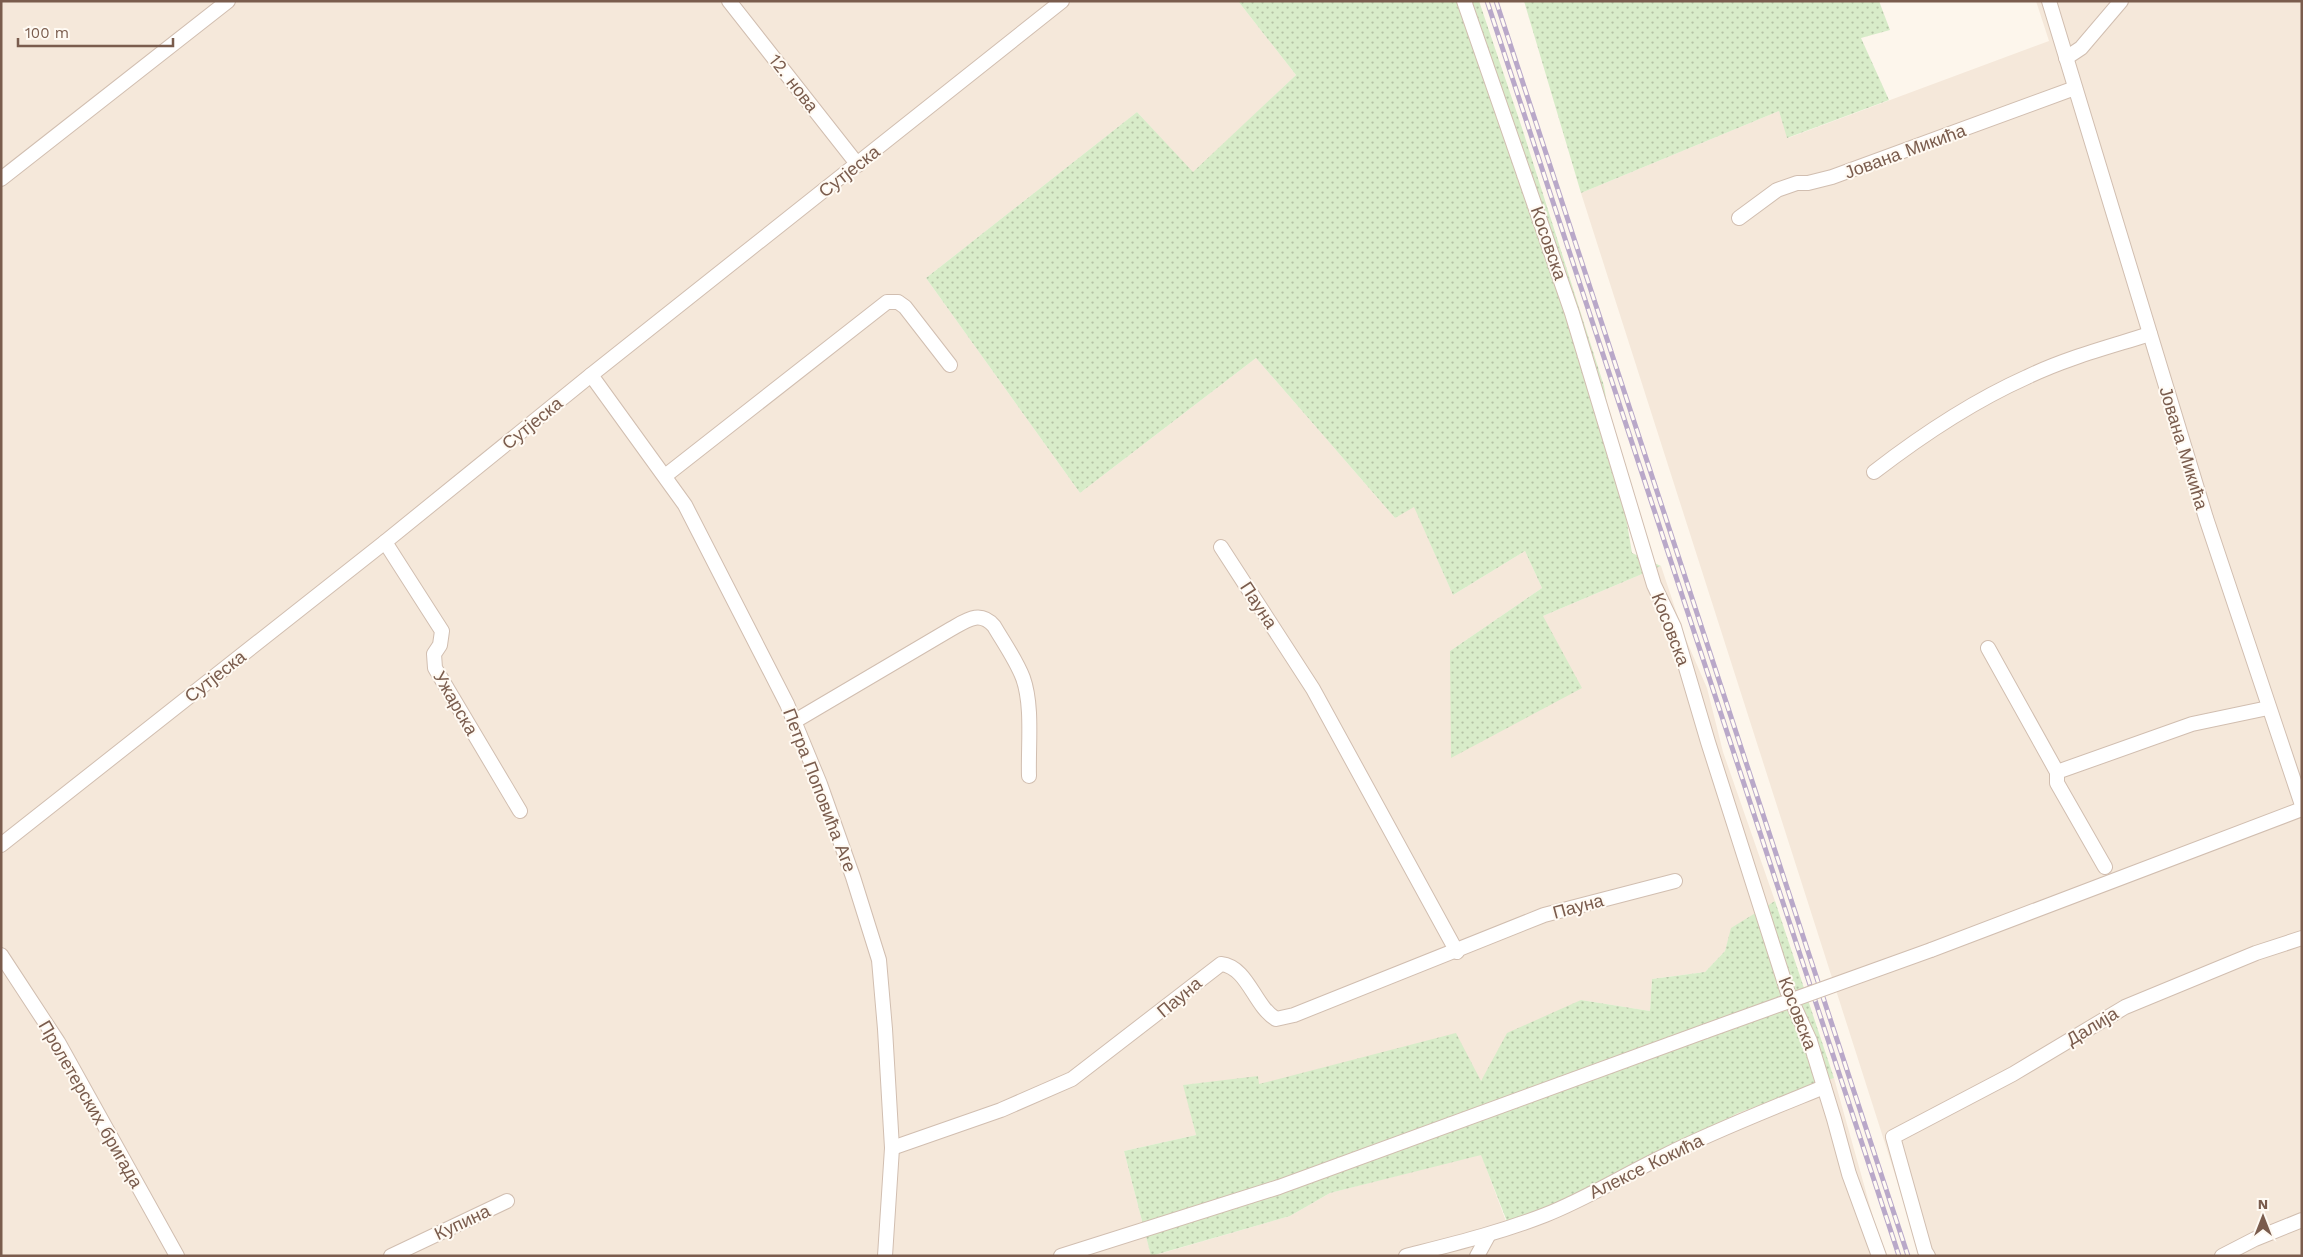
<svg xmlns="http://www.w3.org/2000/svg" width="2303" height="1257" font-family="'Work Sans',sans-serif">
	<defs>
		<pattern id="grass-dots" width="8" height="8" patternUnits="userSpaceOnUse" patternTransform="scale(1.25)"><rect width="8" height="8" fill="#d8ecc9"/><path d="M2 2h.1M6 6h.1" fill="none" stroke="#b4c2a5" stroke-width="1.8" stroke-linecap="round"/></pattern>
	</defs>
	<rect width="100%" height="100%" fill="#fdf6ec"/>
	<g fill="#f5e8da">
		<polygon points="1,1 1050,1 1031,16 1040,27 1072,1 1238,1 1296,75 1193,173 1137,112 926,278 1080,493 1256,358 1395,518 1414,506 1453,595 1525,551 1542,588 1450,651 1543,616 1661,566 1684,635 1707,688 1723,752 1775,901 1732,928 1725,951 1705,972 1652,979 1650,1011 1581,1000 1480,1081 1258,1087 1258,1077 1184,1085 1196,1135 1124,1151 1151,1256 1,1256"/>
		<polygon points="2036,1 2302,1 2302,1256 1921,1256 1581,193 1779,111 1788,138 2049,41"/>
		<polygon points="1834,1078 1884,1256 1152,1256 1290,1216 1330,1193 1481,1154 1507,1224 1606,1183 1738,1113"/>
	</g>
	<g fill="url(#grass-dots)">
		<polygon points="1238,1 1479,1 1523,131 1604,386 1632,553 1661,566 1543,616 1582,688 1451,758 1450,651 1542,588 1525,551 1453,595 1414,507 1395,518 1256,358 1080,493 926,278 1137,112 1193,172 1296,75"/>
		<polygon points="1524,1 1879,1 1890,30 1861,38 1889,100 1787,138 1779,111 1581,193"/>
		<polygon points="1775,901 1834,1078 1738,1113 1606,1183 1508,1224 1481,1155 1330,1193 1290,1216 1151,1256 1124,1151 1196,1135 1183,1085 1258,1076 1259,1084 1456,1033 1481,1081 1507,1033 1581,1000 1650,1011 1652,979 1705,972 1725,951 1731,928"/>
	</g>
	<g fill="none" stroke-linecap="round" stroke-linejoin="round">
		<g stroke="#d1beb0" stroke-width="16">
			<g id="minor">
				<polyline points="729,1 858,165"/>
				<polyline points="1464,1 1572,313 1654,585 1674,627 1708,742 1788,993 1810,1041 1834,1119 1849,1174 1879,1256"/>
				<polyline points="2049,1 2206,518 2302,805"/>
				<polyline points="2066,58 2081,48 2121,1"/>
				<polyline points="1,179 228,1"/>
				<polyline points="1739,218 1777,190 1797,183 1808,183 1832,177 2075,88"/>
				<polyline points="591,375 685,505 787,704 820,784 853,877 879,960 885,1029 892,1148 885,1256"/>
				<path d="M1874,472C1922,435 1971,402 2027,377C2066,358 2109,347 2150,334"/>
				<polyline points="665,476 887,302 898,302 905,307 950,365"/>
				<polyline points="385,542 442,631 440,645 434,654 435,668 520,811"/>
				<polyline points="1221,547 1313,689 1457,952"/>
				<polyline points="1988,648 2057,772 2057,783 2105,867"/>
				<path d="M795,721L951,629C967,620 980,610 994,626C1004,643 1016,660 1023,678C1033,706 1028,746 1029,776"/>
				<polyline points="2057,772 2192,724 2268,708"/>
				<polyline points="1,845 385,542 591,375 1062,1"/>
				<polyline points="1931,950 2302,809"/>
				<polyline points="1,955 58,1042 177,1256"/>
				<path d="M892,1148L1001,1110L1072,1079L1221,964C1248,967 1254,1006 1276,1019L1294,1015L1544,915L1675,881"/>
				<polyline points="391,1256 507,1201"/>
				<polyline points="1061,1256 1279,1187 1706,1031"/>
				<path d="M1406,1256C1453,1244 1499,1233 1545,1215C1586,1199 1624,1175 1664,1156C1716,1130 1770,1109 1824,1087"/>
				<polyline points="1477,1256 1488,1236"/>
				<polyline points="1928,1256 1925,1251 1893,1137 2013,1074 2125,1007 2256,953 2302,938"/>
				<polyline points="2222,1256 2255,1239 2302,1220"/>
			</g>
		</g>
		<use href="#minor" stroke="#fff" stroke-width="14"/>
		<g stroke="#b9a8c9" stroke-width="5">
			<g id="rail">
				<polyline points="1487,1 1899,1256"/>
				<polyline points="1496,1 1908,1256"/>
			</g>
		</g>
		<use href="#rail" stroke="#fffaf3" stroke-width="3" stroke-dasharray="9" stroke-linecap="butt"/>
		<g stroke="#d1beb0" stroke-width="16" stroke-linecap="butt">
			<polyline id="minor-bridge" points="1706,1031 1931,950"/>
		</g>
		<use href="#minor-bridge" stroke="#fff" stroke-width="14"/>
	</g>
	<g text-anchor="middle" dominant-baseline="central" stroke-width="4" stroke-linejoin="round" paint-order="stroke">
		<g font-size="18" fill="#7a5c4d" stroke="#fffaf3">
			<text transform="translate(794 83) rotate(52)">12. нова</text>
			<text transform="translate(1905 151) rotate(-20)">Јована Микића</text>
			<text transform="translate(849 171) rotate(-38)">Сутјеска</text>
			<text transform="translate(1549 243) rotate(71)">Косовска</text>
			<text transform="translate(532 423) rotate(-39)">Сутјеска</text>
			<text transform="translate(2184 448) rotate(73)">Јована Микића</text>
			<text transform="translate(1259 605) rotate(57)">Пауна</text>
			<text transform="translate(1671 629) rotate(69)">Косовска</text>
			<text transform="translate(215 676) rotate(-38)">Сутјеска</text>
			<text transform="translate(456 703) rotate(60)">Ужарска</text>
			<text transform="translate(820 790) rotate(69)">Петра Поповића Аге</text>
			<text transform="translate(1578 906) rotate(-15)">Пауна</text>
			<text transform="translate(1179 997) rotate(-40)">Пауна</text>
			<text transform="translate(1798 1013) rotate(69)">Косовска</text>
			<text transform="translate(2092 1026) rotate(-31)">Далија</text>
			<text transform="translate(91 1104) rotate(60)">Пролетерских бригада</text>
			<text transform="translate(1646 1166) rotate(-26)">Алексе Кокића</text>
			<text transform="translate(462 1222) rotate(-25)">Купина</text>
		</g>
	</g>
	<rect width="2303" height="1257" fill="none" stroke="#7a5c4d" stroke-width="5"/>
	<g transform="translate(2263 1217)" stroke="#fffaf3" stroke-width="4" paint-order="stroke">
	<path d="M0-4L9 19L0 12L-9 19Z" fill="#7a5c4d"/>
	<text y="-8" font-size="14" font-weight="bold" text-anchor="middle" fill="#7a5c4d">N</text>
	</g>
	<path d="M18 38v8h155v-8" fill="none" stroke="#7a5c4d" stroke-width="2.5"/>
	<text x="25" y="38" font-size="15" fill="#7a5c4d" stroke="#fffaf3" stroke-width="4" paint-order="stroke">100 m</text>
</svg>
